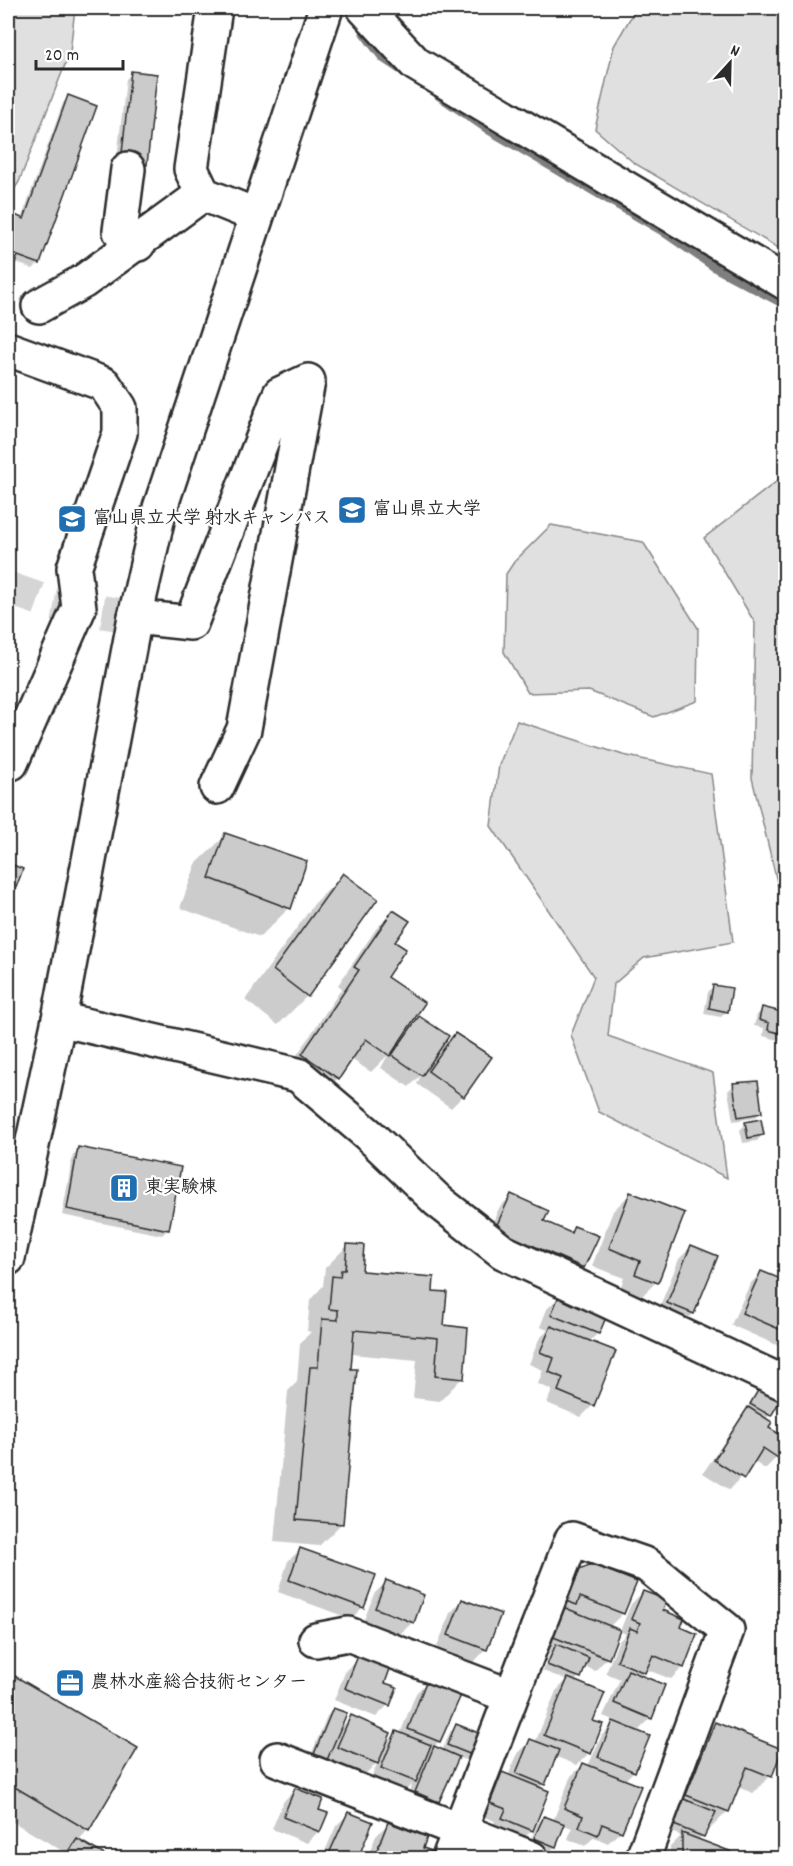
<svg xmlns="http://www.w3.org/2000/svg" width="793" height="1866" font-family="Dekko,'Klee One',sans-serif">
	<rect width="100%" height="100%" fill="#fff"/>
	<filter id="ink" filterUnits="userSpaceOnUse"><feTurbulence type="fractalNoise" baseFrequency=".0167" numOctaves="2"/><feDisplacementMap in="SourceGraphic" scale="12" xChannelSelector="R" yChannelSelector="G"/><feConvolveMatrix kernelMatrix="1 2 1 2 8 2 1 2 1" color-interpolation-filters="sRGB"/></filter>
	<g filter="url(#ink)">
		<g fill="#e0e0e0" stroke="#868686" stroke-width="1.5">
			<polygon points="8,8 75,8 70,52 19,182 8,199"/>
			<polygon points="636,8 785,8 785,252 634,163 595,129 614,46"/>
			<polygon points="781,478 785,478 785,915 752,778 755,623 704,538"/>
			<polygon points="551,525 643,542 698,628 697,701 654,717 589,691 528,693 504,652 506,574 514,562"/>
			<polygon points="517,721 623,755 711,774 733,942 644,958 614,984 608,1036 713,1073 727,1178 599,1112 571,1035 594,977 491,826 499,765"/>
		</g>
		<g fill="#0003">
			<polygon points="132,73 146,164 140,170 116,167 126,79"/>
			<polygon points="68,97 39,263 33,269 14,262 8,268 8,223 13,216 21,220 63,103"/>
			<polygon points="226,835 289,908 260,937 180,908 196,864"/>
			<polygon points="8,865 21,870 13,892 8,897 11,898 8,907"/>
			<polygon points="343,875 376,899 307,996 278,1025 245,1000 314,904"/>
			<polygon points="393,912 393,943 385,977 407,1030 419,1018 441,1048 455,1034 463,1096 451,1108 417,1084 421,1075 409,1087 381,1068 388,1055 371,1072 351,1059 338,1078 320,1096 285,1073 342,988 338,985 376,929"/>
			<polygon points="713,987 727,1011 721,1017 704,1014 708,992"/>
			<polygon points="763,1009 786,1014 786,1038 782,1041 763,1036 764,1028 754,1026 757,1015"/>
			<polygon points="734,1085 761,1112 755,1118 733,1121 728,1091"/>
			<polygon points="746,1124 762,1135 757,1141 743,1143 740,1130"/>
			<polygon points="79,1149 168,1229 162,1235 62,1215 73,1155"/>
			<polygon points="631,1193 656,1282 639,1299 619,1292 624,1278 592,1266 613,1211"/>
			<polygon points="511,1196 542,1222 568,1234 575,1227 597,1237 583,1268 571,1280 484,1242 499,1208"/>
			<polygon points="348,1245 361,1272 432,1292 462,1378 440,1401 413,1398 417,1360 351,1354 341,1524 319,1546 274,1542 288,1391 297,1382 300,1343 311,1332 307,1331 310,1300 323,1286 325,1268"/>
			<polygon points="691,1247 716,1257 693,1314 681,1326 656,1316 679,1259"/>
			<polygon points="762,1272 786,1283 786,1349 731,1325 750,1284"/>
			<polygon points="559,1297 598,1333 589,1342 593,1405 581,1417 547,1403 552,1390 538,1384 543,1370 529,1364 539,1339 548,1330 540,1327 547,1309"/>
			<polygon points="760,1389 770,1415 765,1419 777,1457 765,1469 753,1461 730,1490 703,1473"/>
			<polygon points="301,1549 363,1607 351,1619 278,1592 288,1561"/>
			<polygon points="579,1571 623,1613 609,1627 620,1631 631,1604 643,1592 679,1628 683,1667 671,1679 645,1669 640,1676 651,1718 637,1732 634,1771 624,1781 621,1831 608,1843 594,1837 585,1846 568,1839 572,1828 564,1825 555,1847 549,1852 529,1844 538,1823 544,1817 553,1821 571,1776 584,1764 588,1766 602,1735 616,1721 603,1716 620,1679 606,1673 618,1642 626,1634 619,1631 607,1658 595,1671 584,1666 575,1682 591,1721 601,1725 589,1753 577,1765 554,1756 543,1784 539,1789 532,1830 520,1842 491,1831 495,1821 479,1815 490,1786 502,1774 508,1776 518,1753 530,1741 535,1743 556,1691 567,1680 543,1671 550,1652 540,1648 567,1583"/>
			<polygon points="386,1582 413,1622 400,1634 364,1620 374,1594"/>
			<polygon points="462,1601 486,1649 474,1662 437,1647 450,1613"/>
			<polygon points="359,1658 383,1683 388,1705 376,1717 334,1700 346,1670"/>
			<polygon points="8,1674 136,1749 88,1830 78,1841 107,1858 60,1858 66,1853 8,1819"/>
			<polygon points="428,1681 439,1741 433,1748 442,1751 450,1732 456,1726 471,1754 465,1760 457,1757 438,1801 426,1813 404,1804 412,1784 403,1793 370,1780 378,1762 364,1775 326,1759 320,1765 309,1760 327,1716 333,1710 339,1729 351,1717 384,1746 397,1732 400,1734 416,1693"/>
			<polygon points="715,1724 770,1776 753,1793 737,1787 728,1811 710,1829 707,1828 698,1841 730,1852 727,1858 670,1858 670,1847 681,1836 669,1831 697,1741"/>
			<polygon points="295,1789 317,1811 319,1831 307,1843 272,1829 283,1802"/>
			<polygon points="348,1814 371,1823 357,1858 322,1858 336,1826"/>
			<polygon points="388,1824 422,1849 433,1853 431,1858 367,1858 376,1836"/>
		</g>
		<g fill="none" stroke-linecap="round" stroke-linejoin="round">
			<g stroke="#7e7e7e" stroke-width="9">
				<polyline points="395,9 395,8"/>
				<polyline points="364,33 383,58 404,72"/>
				<polyline points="438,95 489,130 661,230 716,268 786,305"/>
			</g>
		</g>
		<g fill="#cbcbcb" stroke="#2b2b2b" stroke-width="1.5">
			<polygon points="131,71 157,74 147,165 121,162"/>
			<polygon points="68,95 97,106 40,264 18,256 15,263 8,259 8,229 13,214 24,219"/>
			<polygon points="225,833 307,861 291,909 209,878"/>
			<polygon points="8,863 23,869 14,893 8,891"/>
			<polygon points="343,873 378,899 308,997 273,970"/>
			<polygon points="393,910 410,921 395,942 406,949 387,977 425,1003 390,1056 366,1039 339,1079 302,1054 359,970 354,967"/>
			<polygon points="713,985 732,988 728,1012 709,1008"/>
			<polygon points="762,1007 786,1013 786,1035 768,1030 769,1023 759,1020"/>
			<polygon points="419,1016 449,1036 422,1076 392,1055"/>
			<polygon points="455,1033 492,1057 464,1097 428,1071"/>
			<polygon points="758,1081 762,1113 738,1117 733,1083"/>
			<polygon points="761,1119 764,1135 748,1138 745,1122"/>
			<polygon points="78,1147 181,1167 169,1230 67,1209"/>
			<polygon points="630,1192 685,1213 658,1283 635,1274 640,1261 609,1248"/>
			<polygon points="511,1194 549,1211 544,1221 571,1233 574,1226 599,1236 584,1268 495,1229"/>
			<polygon points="347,1244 364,1245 362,1271 434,1277 433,1291 447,1292 444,1325 468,1328 464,1379 435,1376 438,1338 354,1330 351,1369 357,1369 343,1524 296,1520 310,1367 318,1367 322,1319 338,1320 338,1310 329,1309 332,1276 340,1277 341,1270 345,1270"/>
			<polygon points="691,1245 718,1256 694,1314 667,1303"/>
			<polygon points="761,1271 786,1281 786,1332 742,1313"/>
			<polygon points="559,1296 607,1315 599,1334 551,1315"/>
			<polygon points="551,1326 616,1351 594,1406 558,1391 563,1378 549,1372 554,1358 540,1352"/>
			<polygon points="760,1387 781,1399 771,1416 750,1404"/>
			<polygon points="748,1407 772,1422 769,1428 786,1438 786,1447 778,1458 763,1448 744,1479 714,1460"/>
			<polygon points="300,1548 376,1575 364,1608 289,1580"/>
			<polygon points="592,1564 637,1582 624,1614 580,1597 577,1605 566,1601 579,1569"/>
			<polygon points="386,1580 424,1595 414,1623 375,1608"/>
			<polygon points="643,1591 667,1600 663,1610 684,1619 681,1627 697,1634 684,1668 653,1655 645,1673 617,1661 630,1628 637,1631 640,1623 631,1619"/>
			<polygon points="462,1599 501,1614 487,1650 448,1635"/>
			<polygon points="563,1607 620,1630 609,1659 551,1636"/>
			<polygon points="556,1644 589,1658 581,1678 547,1665"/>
			<polygon points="358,1656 390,1669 385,1683 397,1687 390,1706 345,1688"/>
			<polygon points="628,1670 665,1685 652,1719 614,1703"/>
			<polygon points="8,1672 138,1748 89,1831 8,1783"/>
			<polygon points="568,1678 605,1693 593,1721 603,1724 591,1754 544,1735"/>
			<polygon points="427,1679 462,1693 440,1742 408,1729"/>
			<polygon points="333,1708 347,1713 327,1760 314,1754"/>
			<polygon points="351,1715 391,1733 378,1764 337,1747"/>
			<polygon points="613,1721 650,1736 635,1772 598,1757"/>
			<polygon points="715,1722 782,1749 772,1777 747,1767 729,1812 686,1795"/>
			<polygon points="456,1724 481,1734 472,1755 447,1745"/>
			<polygon points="396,1731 431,1745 416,1782 381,1768"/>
			<polygon points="530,1739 559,1750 545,1785 516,1773"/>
			<polygon points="434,1746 459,1757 439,1802 415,1792"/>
			<polygon points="583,1763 641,1786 622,1832 602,1824 598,1835 579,1827 583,1816 564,1808"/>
			<polygon points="502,1772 549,1791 533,1831 502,1818 506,1809 490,1803"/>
			<polygon points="295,1788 323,1799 319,1810 328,1813 320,1832 283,1817"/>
			<polygon points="684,1799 716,1812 704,1837 674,1825"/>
			<polygon points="348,1812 373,1822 358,1858 327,1858"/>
			<polygon points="544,1816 565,1824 556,1847 534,1838"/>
			<polygon points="388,1822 427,1837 423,1848 435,1852 432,1858 374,1858"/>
			<polygon points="682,1833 732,1852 729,1858 682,1858"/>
			<polygon points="77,1839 110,1858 65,1858"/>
		</g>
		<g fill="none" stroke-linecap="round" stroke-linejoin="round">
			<polyline stroke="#d5d5d5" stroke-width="33" stroke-dasharray="33 16" stroke-linecap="butt" points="8,588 53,604 135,617"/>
			<g stroke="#2b2b2b" stroke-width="38">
				<g id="minor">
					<polyline points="215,8 191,169 203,194 255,215"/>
					<polyline points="364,8 416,64 786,283"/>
					<polyline points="128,169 120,231 138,244"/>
					<polyline points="39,306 84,281 203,194"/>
					<polyline points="8,349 104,384 120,408 120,433 74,568 79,608 11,763 8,764"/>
					<polyline points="135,617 191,623 280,394 308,381 244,729 217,787"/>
					<polyline points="59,1019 298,1075 369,1135 438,1201 503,1252 786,1384"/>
					<polyline points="8,1258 59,1019 135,617 160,508 326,8"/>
					<polyline points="316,1640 348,1634 510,1696"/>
					<polyline points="277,1759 531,1858"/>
					<polyline points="449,1858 572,1539 647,1565 727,1630 643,1858"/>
				</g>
			</g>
			<use href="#minor" stroke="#fff" stroke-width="33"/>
		</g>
	</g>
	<defs>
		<g id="university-square" transform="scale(1.5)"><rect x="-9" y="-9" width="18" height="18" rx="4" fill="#1f6fb2" stroke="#fff"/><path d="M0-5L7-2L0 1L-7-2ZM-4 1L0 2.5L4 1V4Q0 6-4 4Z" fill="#fff"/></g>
		<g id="building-square" transform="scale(1.5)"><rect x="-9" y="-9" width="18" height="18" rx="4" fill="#1f6fb2" stroke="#fff"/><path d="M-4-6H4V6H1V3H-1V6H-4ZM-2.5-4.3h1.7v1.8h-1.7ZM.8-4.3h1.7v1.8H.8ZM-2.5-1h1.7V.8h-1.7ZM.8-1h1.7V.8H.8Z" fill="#fff"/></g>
		<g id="office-square" transform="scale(1.5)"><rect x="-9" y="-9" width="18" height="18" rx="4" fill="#1f6fb2" stroke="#fff"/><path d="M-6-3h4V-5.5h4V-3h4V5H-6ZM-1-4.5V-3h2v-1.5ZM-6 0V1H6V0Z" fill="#fff"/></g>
	</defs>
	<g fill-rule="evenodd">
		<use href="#university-square" x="352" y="510"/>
		<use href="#university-square" x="72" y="519"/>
		<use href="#building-square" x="124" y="1188"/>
		<use href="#office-square" x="70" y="1683"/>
	</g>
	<g text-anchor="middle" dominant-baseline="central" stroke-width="4.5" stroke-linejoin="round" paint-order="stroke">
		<g font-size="18" font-weight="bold" fill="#2b2b2b" stroke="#fff" text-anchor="start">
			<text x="373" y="510">富山県立大学</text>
			<text x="93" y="519">富山県立大学 射水キャンパス</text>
			<text x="145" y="1188">東実験棟</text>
			<text x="91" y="1683">農林水産総合技術センター</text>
		</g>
	</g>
	<rect width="793" height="1866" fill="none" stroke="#fff" stroke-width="30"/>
	<rect x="15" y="15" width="763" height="1836" fill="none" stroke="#2b2b2b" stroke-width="2" filter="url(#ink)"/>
	<g transform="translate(730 63) rotate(22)" stroke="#ffffff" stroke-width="4.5" paint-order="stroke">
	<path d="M0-4.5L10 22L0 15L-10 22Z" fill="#2b2b2b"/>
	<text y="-9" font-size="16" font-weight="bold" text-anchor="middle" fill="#2b2b2b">N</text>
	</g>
	<path d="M36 60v9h87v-9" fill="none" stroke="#2b2b2b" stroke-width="3"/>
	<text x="45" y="60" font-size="18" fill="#2b2b2b" stroke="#ffffff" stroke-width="4.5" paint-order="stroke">20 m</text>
</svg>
